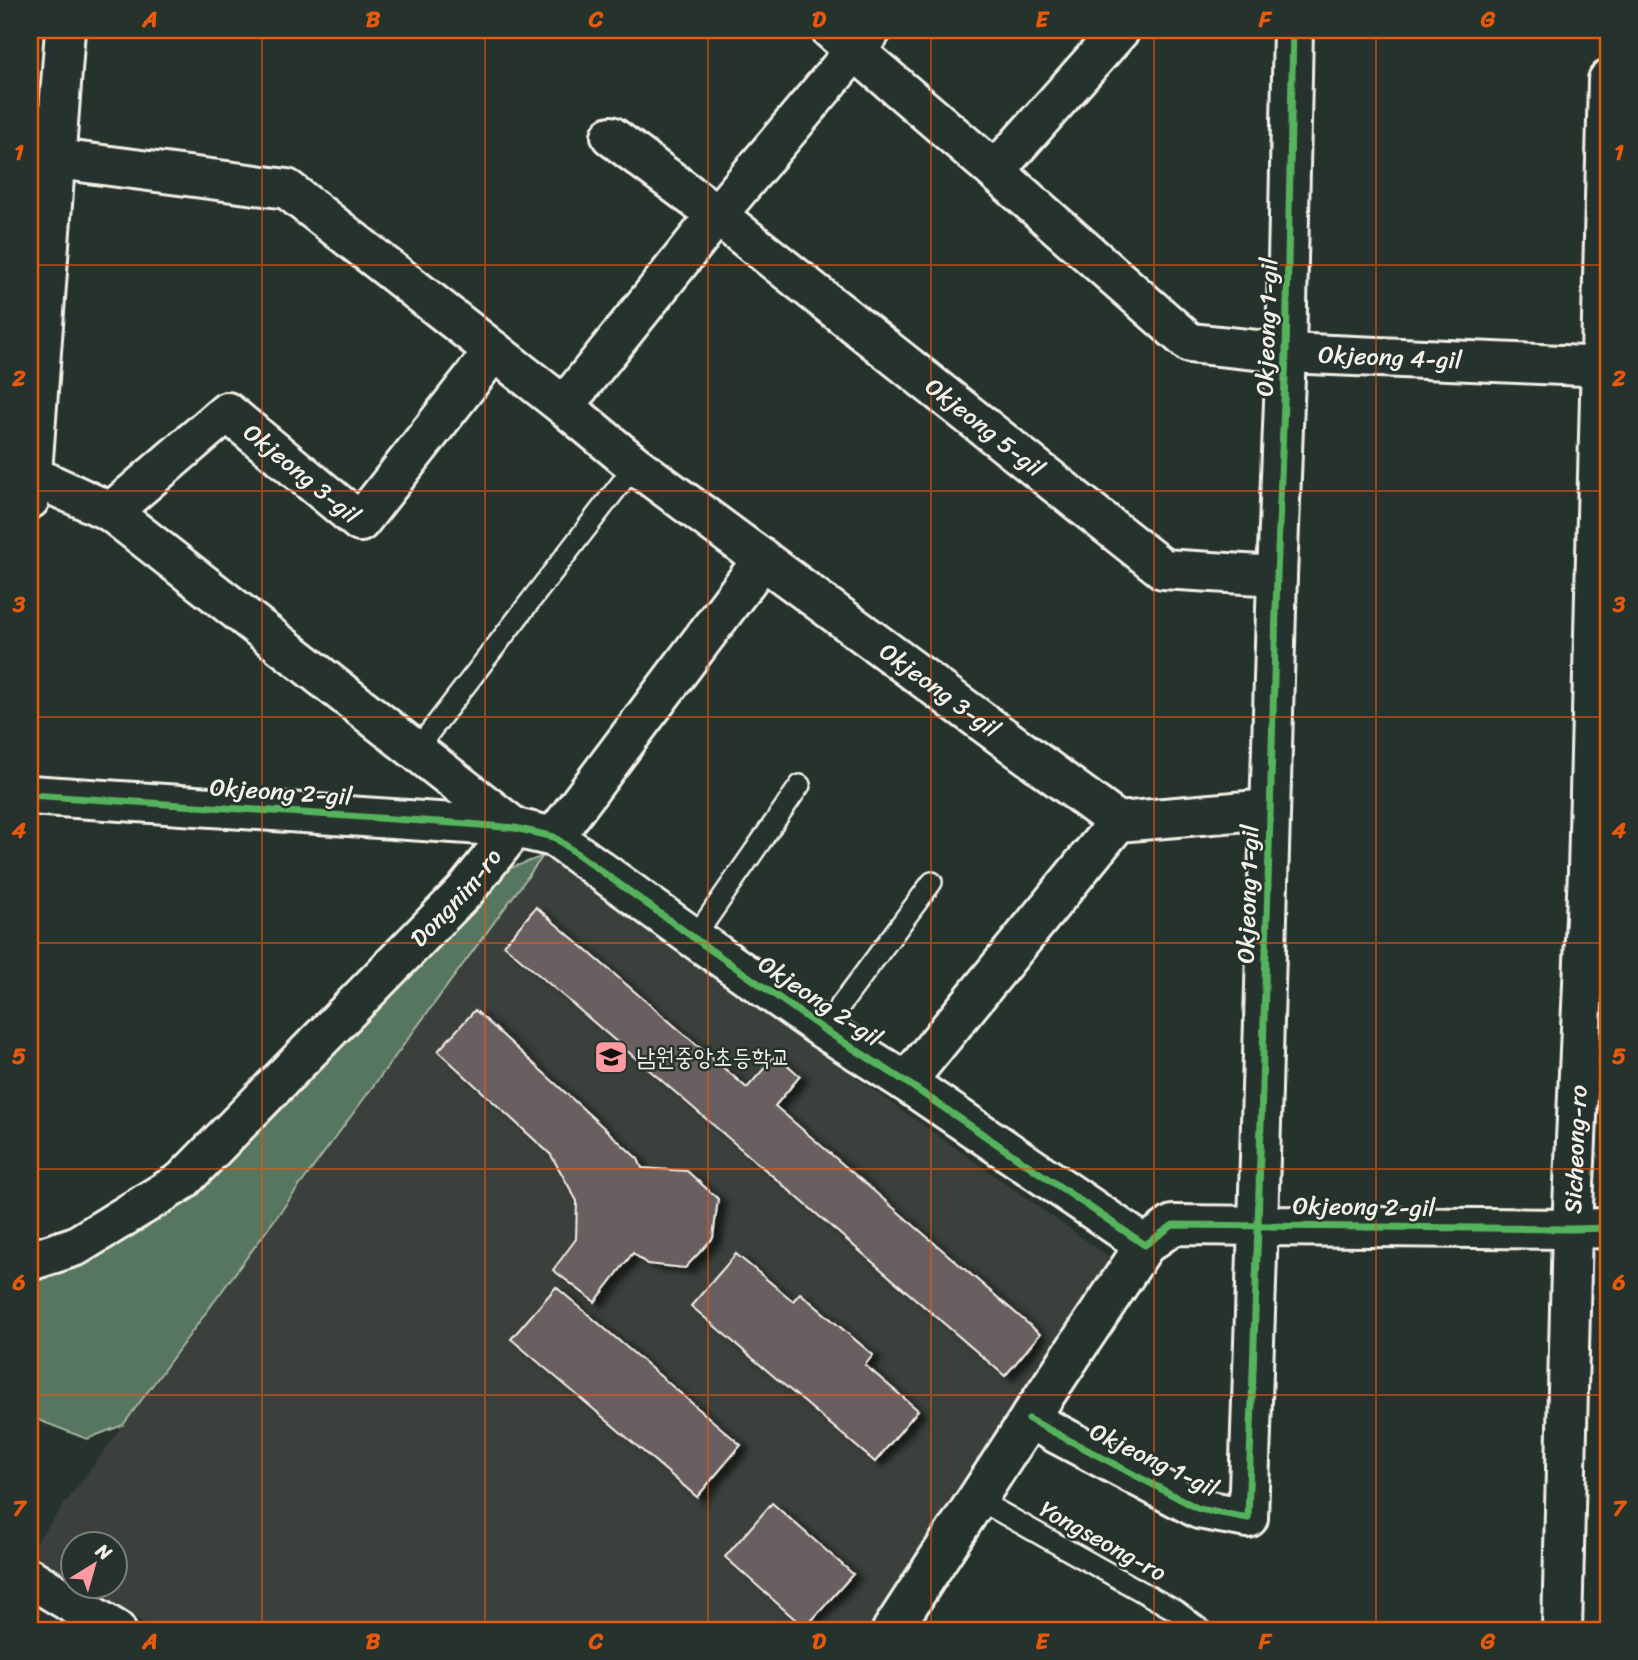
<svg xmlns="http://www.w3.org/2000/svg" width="1638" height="1660" font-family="Sriracha,'Poor Story',sans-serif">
	<defs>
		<filter id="shadow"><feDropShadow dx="8" dy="4.5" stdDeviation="3.5" flood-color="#0009"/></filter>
	</defs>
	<rect width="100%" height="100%" fill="#26332d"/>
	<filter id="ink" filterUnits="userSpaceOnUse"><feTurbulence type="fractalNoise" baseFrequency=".0143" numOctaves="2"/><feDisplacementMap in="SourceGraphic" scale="14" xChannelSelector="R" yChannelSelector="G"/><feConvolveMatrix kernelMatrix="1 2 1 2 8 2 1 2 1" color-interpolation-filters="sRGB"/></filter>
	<g filter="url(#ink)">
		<polygon fill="#3a403c" points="543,856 1112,1259 871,1630 156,1630 85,1587 116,1586 116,1544 74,1544 73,1579 30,1551"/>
		<polygon fill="#57765e" stroke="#a6b4a3" stroke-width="2" points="543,856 123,1425 87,1439 33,1418 30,1415 30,1277 96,1258 193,1189 508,869"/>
		<g fill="#6a5e60" stroke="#f4f1e8" stroke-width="2" filter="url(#shadow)">
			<polygon points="536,907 747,1088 776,1055 800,1076 775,1106 1040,1334 1005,1376 504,945"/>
			<polygon points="475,1010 638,1159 642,1168 687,1171 718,1199 713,1238 685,1268 647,1264 633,1253 595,1302 553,1270 576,1239 577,1201 551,1155 438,1051"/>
			<polygon points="736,1254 793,1301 800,1293 873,1355 865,1365 918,1410 875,1462 691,1306"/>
			<polygon points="556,1287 741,1445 697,1497 511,1339"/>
			<polygon points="772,1503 853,1574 805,1628 725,1557"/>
		</g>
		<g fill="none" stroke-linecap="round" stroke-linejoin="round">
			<g stroke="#f4f1e8" stroke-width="24">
				<g id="lane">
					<polyline points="416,750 635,465"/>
					<polyline points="694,938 800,785"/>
					<polyline points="823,1029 932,882"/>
					<polyline points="977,1499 1178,1612 1202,1630"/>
				</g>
			</g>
			<g stroke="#f4f1e8" stroke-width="44">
				<g id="street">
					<path id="s1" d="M831,30L995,171L1190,343L1286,353L1608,367"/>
					<path id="s2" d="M611,136L717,215L1163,569L1277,576"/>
					<path id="s3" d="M57,159L287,189L564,406L635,465L1118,822"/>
					<polyline points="995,171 1120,30"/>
					<polyline points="564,406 717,215 871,31"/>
					<path id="s4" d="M111,512L227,412L360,522L494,351"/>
					<polyline points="30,795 468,824 515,828 554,837 694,938 823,1029 906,1082 1145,1245 1173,1225 1572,1229 1608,1228"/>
					<polyline points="554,837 763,559"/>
					<polyline points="906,1082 1118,822 1270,809"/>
					<path id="s5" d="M30,1261L76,1246L182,1181L465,891L515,828L111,512L31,475"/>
					<polyline points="1029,1419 1199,1509 1248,1518 1258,1225 1277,576 1286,353 1293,30"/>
					<polyline points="30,1578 116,1630"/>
					<polyline points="892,1630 1029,1419 1145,1245"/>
				</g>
			</g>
			<g stroke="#f4f1e8" stroke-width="44">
				<g id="secondary">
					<polyline points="30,499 65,30"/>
					<path id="s6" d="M1562,1630L1572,1229L1588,872L1608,80"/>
				</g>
			</g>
			<use href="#lane" stroke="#26332d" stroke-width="19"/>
			<use href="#street" stroke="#26332d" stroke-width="38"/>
			<use href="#secondary" stroke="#26332d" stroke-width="38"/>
			<g stroke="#26332d" stroke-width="11">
				<g id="cycleway">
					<polyline points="30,795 468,824 515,828 554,837 694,938 823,1029 906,1082 1145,1245 1173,1225 1572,1229 1608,1228"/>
					<polyline points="1029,1419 1199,1509 1248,1518 1258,1225 1277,576 1286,353 1293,30"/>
				</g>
			</g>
			<use href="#cycleway" stroke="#56b35d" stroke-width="7"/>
		</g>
	</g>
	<path fill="none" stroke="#e8590c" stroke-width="2" stroke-opacity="0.55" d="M262,30V1630M485,30V1630M708,30V1630M931,30V1630M1154,30V1630M1376,30V1630M30,265H1608M30,491H1608M30,717H1608M30,943H1608M30,1169H1608M30,1395H1608"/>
	<defs>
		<g id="school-square" transform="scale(1.75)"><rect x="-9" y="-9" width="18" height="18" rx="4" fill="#ff9aa2" stroke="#26332d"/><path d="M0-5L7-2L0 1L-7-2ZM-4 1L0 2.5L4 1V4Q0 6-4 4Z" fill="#111"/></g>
	</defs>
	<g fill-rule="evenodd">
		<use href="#school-square" x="611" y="1057"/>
	</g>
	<g text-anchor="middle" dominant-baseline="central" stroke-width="5" stroke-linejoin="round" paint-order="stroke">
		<g font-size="24" fill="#f4f1e8" stroke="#26332d">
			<text transform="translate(1267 327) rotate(-88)">Okjeong 1-gil</text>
			<text stroke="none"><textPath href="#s1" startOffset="677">Okjeong 4-gil</textPath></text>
			<text stroke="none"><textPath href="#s2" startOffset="474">Okjeong 5-gil</textPath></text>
			<text stroke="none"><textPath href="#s4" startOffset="250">Okjeong 3-gil</textPath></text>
			<text stroke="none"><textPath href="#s3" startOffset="1055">Okjeong 3-gil</textPath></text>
			<text transform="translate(281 792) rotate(4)">Okjeong 2-gil</text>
			<text transform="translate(1248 894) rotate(-88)">Okjeong 1-gil</text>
			<text stroke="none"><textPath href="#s5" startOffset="567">Dongnim-ro</textPath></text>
			<text transform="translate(820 1001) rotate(34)">Okjeong 2-gil</text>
			<text stroke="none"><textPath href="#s6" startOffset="481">Sicheong-ro</textPath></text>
			<text transform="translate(1364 1207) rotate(1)">Okjeong 2-gil</text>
			<text transform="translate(1154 1460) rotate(26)">Okjeong 1-gil</text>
			<text transform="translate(1103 1541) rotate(29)">Yongseong-ro</text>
		</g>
		<g font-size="24" fill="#f4f1e8" stroke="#26332d" text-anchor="start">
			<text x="636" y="1057">남원중앙초등학교</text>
		</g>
	</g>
	<rect width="1638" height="1660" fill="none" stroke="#26332d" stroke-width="77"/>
	<g transform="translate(94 1565) rotate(37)"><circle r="33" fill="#26332d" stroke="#787f78" stroke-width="2"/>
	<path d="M0-5L12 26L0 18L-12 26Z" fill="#ff9aa2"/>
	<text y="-10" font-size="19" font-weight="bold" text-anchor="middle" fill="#f4f1e8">N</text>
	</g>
	<rect x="38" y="38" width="1562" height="1584" fill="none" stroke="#e8590c" stroke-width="2.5"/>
	<g font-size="23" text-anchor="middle" font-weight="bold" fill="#e8590c">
		<text x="150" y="27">A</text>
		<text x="373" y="27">B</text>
		<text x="596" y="27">C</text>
		<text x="819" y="27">D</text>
		<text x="1042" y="27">E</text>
		<text x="1265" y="27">F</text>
		<text x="1488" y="27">G</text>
		<text x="19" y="160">1</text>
		<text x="1619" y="160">1</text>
		<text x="19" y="386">2</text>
		<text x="1619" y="386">2</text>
		<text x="19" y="612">3</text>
		<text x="1619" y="612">3</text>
		<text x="19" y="838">4</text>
		<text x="1619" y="838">4</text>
		<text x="19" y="1064">5</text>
		<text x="1619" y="1064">5</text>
		<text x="19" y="1290">6</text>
		<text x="1619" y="1290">6</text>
		<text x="19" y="1516">7</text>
		<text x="1619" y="1516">7</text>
		<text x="150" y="1649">A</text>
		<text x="373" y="1649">B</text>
		<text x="596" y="1649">C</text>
		<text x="819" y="1649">D</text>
		<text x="1042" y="1649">E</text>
		<text x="1265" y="1649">F</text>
		<text x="1488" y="1649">G</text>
	</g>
</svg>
